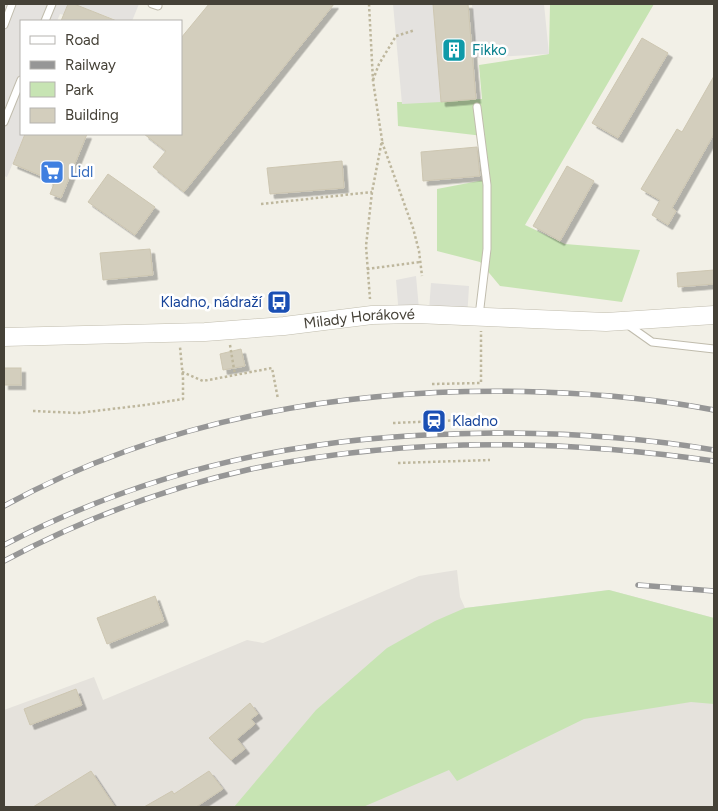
<svg xmlns="http://www.w3.org/2000/svg" width="718" height="811" font-family="Figtree,sans-serif">
	<defs>
		<filter id="shadow"><feDropShadow dx="4.5" dy="4.5" stdDeviation="0" flood-color="#0004"/></filter>
	</defs>
	<rect width="100%" height="100%" fill="#f2f0e7"/>
	<polygon fill="#e5e2dc" points="457,570 460,597 465,608 609,590 714,618 714,807 4,807 4,710 94,677 103,700 247,640 263,643 419,576"/>
	<g fill="#c7e4b3">
		<polygon points="550,4 654,4 525,225 565,244 640,250 622,302 500,286 480,262 437,251 437,189 484,180 483,136 398,126 397,102 441,102 482,99 479,65 549,54"/>
		<polygon points="609,590 714,618 714,704 691,702 584,719 457,781 449,770 363,807 234,807 316,710 387,648 435,621 465,608"/>
	</g>
	<g fill="#e4e2df">
		<polygon points="4,4 68,4 64,15 60,14 57,21 21,21 21,134 25,134 7,177 4,176"/>
		<polygon points="73,4 139,4 132,21 119,21"/>
		<polygon points="393,4 433,4 441,102 402,104"/>
		<polygon points="472,4 544,4 549,54 475,58"/>
		<polygon points="416,276 419,309 429,310 431,283 469,286 467,319 399,316 396,280"/>
	</g>
	<g fill="#d3cebd" stroke="#cdc6b1" filter="url(#shadow)">
		<polygon points="68,4 74,4 117,21 61,21"/>
		<polygon points="209,4 334,4 184,192 153,167 166,151 144,134 181,134 181,38"/>
		<polygon points="433,4 468,4 476,99 441,102"/>
		<polygon points="642,38 668,53 618,138 592,123"/>
		<polygon points="714,76 714,134 672,208 676,211 668,225 652,215 660,200 641,189 677,129 682,132"/>
		<polygon points="25,134 87,134 61,198 50,194 54,184 48,182 49,179 13,164"/>
		<polygon points="477,147 480,176 423,181 421,152"/>
		<polygon points="342,161 344,188 270,194 267,168"/>
		<polygon points="567,166 594,181 560,241 533,226"/>
		<polygon points="108,174 155,207 135,235 88,202"/>
		<polygon points="150,249 153,275 103,280 100,253"/>
		<polygon points="714,270 714,284 678,287 677,273"/>
		<polygon points="241,349 245,366 223,370 220,354"/>
		<rect x="4" y="368" width="17" height="17"/>
		<polygon points="155,596 164,621 107,644 97,618"/>
		<polygon points="76,689 82,705 30,725 24,709"/>
		<polygon points="250,703 258,714 251,719 255,724 237,739 245,749 231,760 209,738"/>
		<polygon points="91,771 115,807 33,807"/>
		<polygon points="209,771 223,789 196,807 144,807 172,791 174,794"/>
	</g>
	<g fill="none" stroke-linecap="round" stroke-linejoin="round">
		<g stroke="#c0bcad" stroke-width="9">
			<g id="service">
				<polyline points="152,4 158,6 158,4"/>
				<polyline points="45,21 52,4"/>
				<polyline points="4,25 12,4"/>
				<polyline points="477,107 487,185 487,249 479,316"/>
				<polyline points="4,122 21,80"/>
				<polyline points="628,325 652,342 714,349"/>
			</g>
		</g>
		<g stroke="#c0bcad" stroke-width="19">
			<g id="tertiary">
				<path id="s1" d="M4,337L205,332L284,326L372,315L416,314L606,322L714,315"/>
			</g>
		</g>
		<g stroke="#beb79d" stroke-width="2.5" stroke-dasharray="2.5 2.5" stroke-linecap="butt">
			<polyline points="369,4 373,81 382,140 372,192 366,246 370,299"/>
			<polyline points="373,80 379,64 396,36 415,30"/>
			<polyline points="382,142 413,228 419,251 422,276"/>
			<polyline points="261,204 372,192"/>
			<polyline points="367,269 420,262"/>
			<polyline points="230,345 235,375"/>
			<polyline points="182,372 203,381 272,368 278,399"/>
			<polyline points="432,384 481,383 481,331"/>
			<polyline points="33,411 78,413 145,405 183,399 183,378 180,347"/>
			<polyline points="393,423 489,419"/>
			<polyline points="398,463 490,460"/>
		</g>
		<use href="#service" stroke="#fff" stroke-width="7"/>
		<use href="#tertiary" stroke="#fff" stroke-width="18"/>
		<g stroke="#969696" stroke-width="5.5">
			<g id="rail">
				<path d="M4,506C168,416 356,386 541,392C599,394 657,399 714,410"/>
				<path d="M4,545C102,494 210,460 319,445C378,436 437,434 496,433C567,433 644,438 714,450"/>
				<path d="M4,561C81,520 166,488 251,469C403,437 561,439 714,461"/>
				<polyline points="638,585 714,591"/>
			</g>
		</g>
		<use href="#rail" stroke="#fff" stroke-width="4" stroke-dasharray="11" stroke-linecap="butt"/>
	</g>
	<defs>
		<g id="building-square" transform="scale(1.25)"><rect x="-9" y="-9" width="18" height="18" rx="4" fill="#0f9aa8" stroke="#fff"/><path d="M-4-6H4V6H1V3H-1V6H-4ZM-2.5-4.3h1.7v1.8h-1.7ZM.8-4.3h1.7v1.8H.8ZM-2.5-1h1.7V.8h-1.7ZM.8-1h1.7V.8H.8Z" fill="#fff"/></g>
		<g id="supermarket-square" transform="scale(1.25)"><rect x="-9" y="-9" width="18" height="18" rx="4" fill="#3f7fe0" stroke="#fff"/><path d="M-6-5.5h2.5l.6 2H6L4.5 2H-2.5L-4.4-4H-6ZM-1.5 3.2a1.3 1.3 0 1 0 .1 0ZM3 3.2a1.3 1.3 0 1 0 .1 0Z" fill="#fff"/></g>
		<g id="bus-square" transform="scale(1.25)"><rect x="-9" y="-9" width="18" height="18" rx="4" fill="#1a4fb4" stroke="#fff"/><path d="M-5-6H5V4H4V6H2V4H-2V6H-4V4H-5ZM-3.5-4V0h7V-4ZM-3.5 1.2v1.5H-2V1.2ZM2 1.2v1.5H3.5V1.2Z" fill="#fff"/></g>
		<g id="station-square" transform="scale(1.25)"><rect x="-9" y="-9" width="18" height="18" rx="4" fill="#1a4fb4" stroke="#fff"/><path d="M-3-6H3Q5-6 5-4V2Q5 4 3 4L4.5 6H3L1.5 4h-3L-3 6H-4.5L-3 4Q-5 4-5 2V-4Q-5-6-3-6ZM-3.5-4v3h7v-3ZM-3.5 1v1.5H-2V1ZM2 1v1.5H3.5V1Z" fill="#fff"/></g>
	</defs>
	<g fill-rule="evenodd">
		<use href="#building-square" x="454" y="50"/>
		<use href="#supermarket-square" x="52" y="172"/>
		<use href="#bus-square" x="279" y="302"/>
		<use href="#station-square" x="434" y="421"/>
	</g>
	<g text-anchor="middle" dominant-baseline="central" stroke-width="5" stroke-linejoin="round" paint-order="stroke">
		<g font-size="15" fill="#0d838f" stroke="#fff" text-anchor="start">
			<text x="472" y="50">Fikko</text>
		</g>
		<g font-size="15" fill="#366cbe" stroke="#fff" text-anchor="start">
			<text x="70" y="172">Lidl</text>
		</g>
		<g font-size="15" fill="#164399" stroke="#fff" text-anchor="end">
			<text x="262" y="302">Kladno, nádraží</text>
			<text x="452" y="421" text-anchor="start">Kladno</text>
		</g>
		<g font-size="15" fill="#454137" stroke="#fff">
			<text stroke="none"><textPath href="#s1" startOffset="356">Milady Horákové</textPath></text>
		</g>
	</g>
	<rect width="718" height="811" fill="none" stroke="#454137" stroke-width="10"/>
	<rect x="20" y="20" width="162" height="115" fill="#ffffff" stroke="#b5b3af"/>
	<rect x="30" y="36" width="25" height="8" fill="#ffffff" stroke="#b5b3af"/>
	<text x="65" y="45" font-size="15" fill="#454137">Road</text>
	<rect x="30" y="61" width="25" height="8" fill="#969696" stroke="#b5b3af"/>
	<text x="65" y="70" font-size="15" fill="#454137">Railway</text>
	<rect x="30" y="82" width="25" height="15" fill="#c7e4b3" stroke="#b5b3af"/>
	<text x="65" y="95" font-size="15" fill="#454137">Park</text>
	<rect x="30" y="108" width="25" height="15" fill="#d3cebd" stroke="#b5b3af"/>
	<text x="65" y="120" font-size="15" fill="#454137">Building</text>
</svg>
